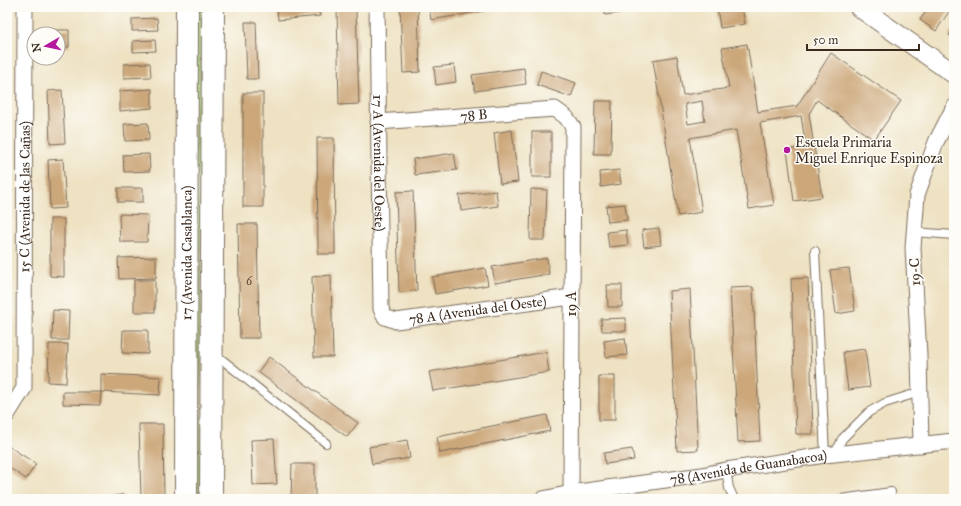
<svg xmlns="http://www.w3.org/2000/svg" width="961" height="506" font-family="'IM FELL Great Primer',serif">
	<rect width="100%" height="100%" fill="#fdfcf7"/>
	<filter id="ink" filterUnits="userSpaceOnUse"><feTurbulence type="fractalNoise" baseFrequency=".025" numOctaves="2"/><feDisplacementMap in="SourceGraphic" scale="8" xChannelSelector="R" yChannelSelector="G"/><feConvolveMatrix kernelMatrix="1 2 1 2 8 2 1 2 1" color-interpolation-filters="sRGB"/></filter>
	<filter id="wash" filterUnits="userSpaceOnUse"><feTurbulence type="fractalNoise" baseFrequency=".012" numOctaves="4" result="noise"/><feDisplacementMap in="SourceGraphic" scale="16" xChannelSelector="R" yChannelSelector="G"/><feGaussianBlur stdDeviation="0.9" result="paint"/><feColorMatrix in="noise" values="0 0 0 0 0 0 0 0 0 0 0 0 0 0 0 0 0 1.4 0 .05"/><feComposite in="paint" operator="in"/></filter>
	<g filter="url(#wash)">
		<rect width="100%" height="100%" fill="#eee2c3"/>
		<polygon fill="#9bc571" stroke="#6b7848" points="195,7 202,7 201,499 193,499"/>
		<g id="blocks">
			<g fill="#cca77a" fill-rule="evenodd">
				<polygon points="277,7 319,7 320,16 278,20"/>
				<polygon points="337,7 356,7 359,104 339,105"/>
				<polygon points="400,7 418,7 420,72 403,73"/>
				<polygon points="429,7 489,7 489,10 431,20"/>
				<polygon points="604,7 627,7 627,12 605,15"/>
				<polygon points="717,7 742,7 745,24 720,28"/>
				<polygon points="929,7 952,7 936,31 920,20"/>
				<polygon points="157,18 158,30 132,31 132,19"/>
				<polygon points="245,22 256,22 258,79 247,79"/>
				<polygon points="954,28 954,39 949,35"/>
				<polygon points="49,30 69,30 69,47 58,47 58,34 49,34"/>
				<polygon points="155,40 156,51 133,52 133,41"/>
				<path d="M747,44L758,112L797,106L831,53L901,101L874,140L817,100L809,114L822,197L794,201L787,150L806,147L801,116L760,123L774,205L749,209L736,130L690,138L702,212L678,216L653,60L677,56L683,95L729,88L722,48ZM702,101L705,121L688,124L685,104Z"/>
				<polygon points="150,63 151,77 124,78 124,64"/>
				<polygon points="454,65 456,82 436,85 434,67"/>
				<polygon points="524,68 526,84 475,91 472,75"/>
				<polygon points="541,71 576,83 571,97 537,85"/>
				<polygon points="152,89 152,108 120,111 120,91"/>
				<polygon points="62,90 65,143 50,144 48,91"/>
				<rect x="243" y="93" width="20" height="114"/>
				<polygon points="595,101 612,101 611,154 594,154"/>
				<polygon points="148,123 149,140 125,141 124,124"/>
				<polygon points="512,130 518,182 500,184 494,133"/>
				<rect x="532" y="132" width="19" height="45"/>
				<polygon points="317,138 334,138 335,254 318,254"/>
				<polygon points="454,153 457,170 415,175 413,159"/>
				<polygon points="149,154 150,171 124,172 123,155"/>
				<polygon points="63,159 66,208 50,209 48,160"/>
				<polygon points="619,170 621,184 601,187 600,172"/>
				<rect x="118" y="188" width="25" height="14"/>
				<polygon points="531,189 547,190 545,240 530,240"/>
				<polygon points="413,191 417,291 399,292 396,192"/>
				<polygon points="496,191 498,206 461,211 459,195"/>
				<polygon points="625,204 627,220 608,222 606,206"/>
				<polygon points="119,214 148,215 147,242 120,242"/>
				<polygon points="50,219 64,219 64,277 50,276"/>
				<polygon points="238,224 257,224 259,338 240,338"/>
				<polygon points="659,228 661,245 644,247 642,230"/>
				<polygon points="626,230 628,245 609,247 607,232"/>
				<polygon points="156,257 156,278 119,279 118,258"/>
				<polygon points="547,258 549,274 495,283 492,267"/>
				<polygon points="485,268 488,285 435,294 432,277"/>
				<polygon points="849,268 855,311 836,314 830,270"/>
				<polygon points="331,275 333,357 314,357 312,277"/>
				<polygon points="808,278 813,434 796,434 791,279"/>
				<rect x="134" y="280" width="21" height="32"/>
				<polygon points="607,285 622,285 622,307 608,307"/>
				<polygon points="753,287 760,441 738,442 730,288"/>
				<polygon points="690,289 698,450 677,451 669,291"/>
				<polygon points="53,310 69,311 68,340 52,340"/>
				<polygon points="626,318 626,331 602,331 601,319"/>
				<polygon points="123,330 148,330 148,354 122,353"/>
				<polygon points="625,338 627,355 606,357 604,341"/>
				<polygon points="49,344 68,344 66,383 48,382"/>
				<polygon points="865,349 870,387 848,390 843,352"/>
				<polygon points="546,352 549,372 433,391 429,372"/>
				<polygon points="269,357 358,423 347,437 258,372"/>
				<polygon points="101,374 161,377 160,395 101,392"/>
				<rect x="599" y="376" width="16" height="44"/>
				<polygon points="63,392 101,392 100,405 63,404"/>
				<polygon points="547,415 550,431 440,453 437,437"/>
				<polygon points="139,424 163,424 164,499 141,499"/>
				<polygon points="274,439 277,484 253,485 251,440"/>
				<polygon points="407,440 410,458 372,464 369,447"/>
				<polygon points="7,445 36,464 26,479 7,466"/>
				<polygon points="632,449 634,460 605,464 604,453"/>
				<polygon points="292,464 315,464 315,499 291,499"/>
				<polygon points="123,495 124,499 108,499 107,497"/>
			</g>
		</g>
	</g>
	<g filter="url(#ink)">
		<use href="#blocks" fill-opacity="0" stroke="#7a6a58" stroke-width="1"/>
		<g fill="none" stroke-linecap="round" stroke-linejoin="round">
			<g stroke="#7a6a58" stroke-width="10">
				<g id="service">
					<polyline points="914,232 954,235"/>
					<polyline points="815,251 825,455"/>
					<polyline points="215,354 326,443"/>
					<polyline points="835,454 842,439 869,412 885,403 920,392"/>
					<polyline points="726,470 729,488 734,499"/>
					<polyline points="841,499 891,492"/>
				</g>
			</g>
			<g stroke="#7a6a58" stroke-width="17">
				<g id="minor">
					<path id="s1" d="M377,7L381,309L385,317L396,321L571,297"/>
					<path id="s2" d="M378,122L555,109L566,117L573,127L571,493"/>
					<path id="s3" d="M7,415L24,388L25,7"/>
					<polyline points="921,445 919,355 913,248 917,195 936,142 954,107"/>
					<path id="s4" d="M543,499L571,493L702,475L726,470L825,455L954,441"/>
				</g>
			</g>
			<g stroke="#7a6a58" stroke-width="21">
				<polyline id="tertiary" points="859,7 954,74"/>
			</g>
			<g stroke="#7a6a58" stroke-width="24">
				<g id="secondary">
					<path id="s5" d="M186,499L187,7"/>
					<polyline points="211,499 213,7"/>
				</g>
			</g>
			<use href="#service" stroke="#fff" stroke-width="8"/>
			<use href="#minor" stroke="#fff" stroke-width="15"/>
			<use href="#tertiary" stroke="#fff" stroke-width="19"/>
			<use href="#secondary" stroke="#fff" stroke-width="22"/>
		</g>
	</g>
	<circle fill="#b5179e" stroke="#fdfcf7" stroke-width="1.5" cx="787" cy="150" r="4"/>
	<g text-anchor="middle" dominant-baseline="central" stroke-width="3" stroke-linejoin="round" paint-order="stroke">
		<g font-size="12" fill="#5f4935">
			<text x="249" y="281">6</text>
		</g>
		<g font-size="14" fill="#3b2a1e" stroke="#fdfcf7">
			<text stroke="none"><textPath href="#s2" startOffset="96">78 B</textPath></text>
			<text stroke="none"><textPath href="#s1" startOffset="156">17 A (Avenida del Oeste)</textPath></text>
			<text stroke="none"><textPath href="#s3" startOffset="223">15 C (Avenida de las Cañas)</textPath></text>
			<text stroke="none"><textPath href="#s5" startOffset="246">17 (Avenida Casablanca)</textPath></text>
			<text transform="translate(915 272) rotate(-93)">19-C</text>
			<text transform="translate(571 304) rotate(-90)">19 A</text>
			<text stroke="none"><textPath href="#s1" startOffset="405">78 A (Avenida del Oeste)</textPath></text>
			<text stroke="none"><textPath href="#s4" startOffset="208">78 (Avenida de Guanabacoa)</textPath></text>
		</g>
		<g font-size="14" fill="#3b2a1e" stroke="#fdfcf7" text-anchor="start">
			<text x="795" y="142">Escuela Primaria<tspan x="795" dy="16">Miguel Enrique Espinoza</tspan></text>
		</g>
	</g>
	<rect width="961" height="506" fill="none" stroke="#fdfcf7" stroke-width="24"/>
	<g transform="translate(46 46) rotate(261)"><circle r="19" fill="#fdfcf7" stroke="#afa8a0"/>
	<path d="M0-3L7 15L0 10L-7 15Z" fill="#b5179e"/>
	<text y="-6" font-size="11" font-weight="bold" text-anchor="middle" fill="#3b2a1e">N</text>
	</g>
	<path d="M807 44v6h112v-6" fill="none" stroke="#3b2a1e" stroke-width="2"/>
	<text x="813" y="44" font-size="12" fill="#3b2a1e" stroke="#fdfcf7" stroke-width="3" paint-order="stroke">50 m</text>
</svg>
